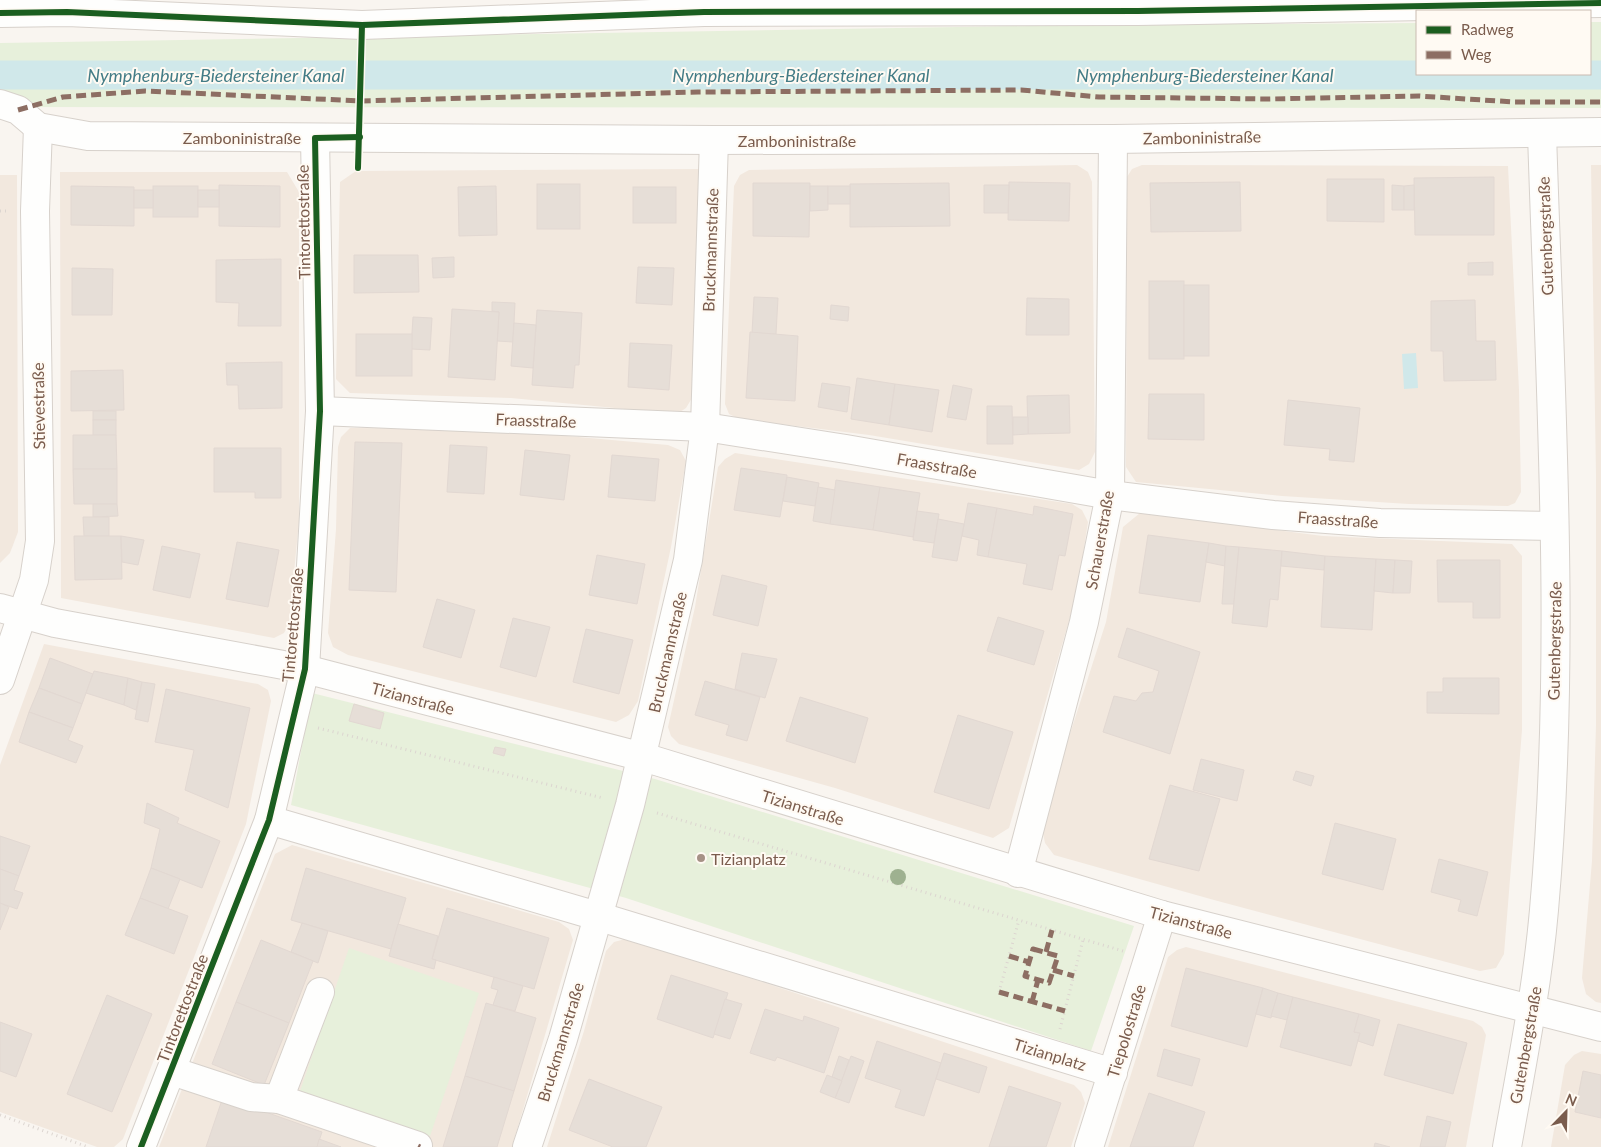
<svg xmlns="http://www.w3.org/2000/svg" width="1601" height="1147" font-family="Lato,sans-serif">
	<rect width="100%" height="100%" fill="#f9f5f0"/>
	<g fill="#f2e8de">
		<polygon points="1077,165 1088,172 1092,182 1095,452 1089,464 1079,470 869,435 739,419 729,414 725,404 734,186 740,175 749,170"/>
		<polygon points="1142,165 1508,166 1519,390 1521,492 1515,503 1508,506 1409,504 1282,496 1136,482 1126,467 1127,177 1132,169"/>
		<polygon points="1591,165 1601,165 1601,1003 1596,1002 1586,994 1582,978 1592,861 1596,725 1596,475"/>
		<polygon points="699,169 692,398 686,408 677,414 511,398 350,393 336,379 340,182 356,171"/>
		<polygon points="60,172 287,172 299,192 299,521 289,624 284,633 274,638 61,598"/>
		<polygon points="0,175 17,175 18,532 10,553 0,563"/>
		<polygon points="350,428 487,429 668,445 680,450 686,461 671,547 638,701 629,715 616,722 348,655 333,647 328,633 336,529 338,447 341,437"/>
		<polygon points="735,453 1072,504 1082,510 1088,522 1077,593 1009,828 993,838 835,788 679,744 671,736 668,727 695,607 718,467 725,459"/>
		<polygon points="1140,513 1323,536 1512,544 1522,556 1522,730 1504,954 1496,968 1480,971 1214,900 1054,855 1045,843 1041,824 1106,622 1123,527"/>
		<polygon points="44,644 258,684 268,690 271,701 246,824 123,1139 114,1147 97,1147 0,1112 0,765"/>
		<polygon points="292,845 559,922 569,929 573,940 512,1147 159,1147 275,854"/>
		<polygon points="629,938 1074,1085 1081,1092 1085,1103 1071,1147 547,1147 584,1031 606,951 614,942"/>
		<polygon points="1186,947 1473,1021 1482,1027 1486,1035 1466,1147 1108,1147 1168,957 1177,950"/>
		<polygon points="1582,1051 1601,1054 1601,1147 1551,1147 1565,1065 1574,1055"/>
	</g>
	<g fill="#e7f0db">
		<polygon points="1590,22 1601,22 1601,108 0,107 0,43 1084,25 1417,23 1417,74 1590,74"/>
		<polygon points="312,693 655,779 1134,926 1091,1051 626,898 291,805"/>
		<polygon points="349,948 479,993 430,1136 300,1091"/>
	</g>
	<polygon fill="#d0e8ea" points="1416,353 1418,388 1404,389 1402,354"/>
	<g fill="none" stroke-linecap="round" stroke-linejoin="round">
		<polyline stroke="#d0e8ea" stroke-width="29" points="0,75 1601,75"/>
	</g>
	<g fill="#e6ded7" stroke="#e2d8d2">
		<polygon points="1494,177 1494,235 1415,235 1414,178"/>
		<polygon points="1327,179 1384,179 1384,222 1327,221"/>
		<polygon points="1009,182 1070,183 1069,221 1008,220"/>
		<polygon points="1240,182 1241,231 1151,232 1150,183"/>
		<polygon points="753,183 810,183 809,237 753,236"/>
		<polygon points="949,183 950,226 850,227 850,184"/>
		<rect x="537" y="184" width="43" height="45"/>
		<polygon points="219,185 280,186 280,227 219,226"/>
		<polygon points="984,185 1009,185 1008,213 984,213"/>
		<polygon points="1392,185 1404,186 1404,210 1392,210"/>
		<polygon points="1414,185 1414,210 1404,210 1404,186"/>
		<polygon points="71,186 134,187 134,226 71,225"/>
		<rect x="153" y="186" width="45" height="31"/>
		<polygon points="496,186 497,235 459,236 458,187"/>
		<polygon points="810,186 828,186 828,210 810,211"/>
		<rect x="828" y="186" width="22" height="18"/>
		<rect x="633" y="187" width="43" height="36"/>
		<rect x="134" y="190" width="19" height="18"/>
		<rect x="198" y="190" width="21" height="17"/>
		<polygon points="354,255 418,255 419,292 354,293"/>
		<polygon points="454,257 454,277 433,278 432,258"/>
		<polygon points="281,259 281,326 238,326 239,303 216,302 216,260"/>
		<polygon points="1493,262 1493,275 1468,275 1468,263"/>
		<polygon points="638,267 674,268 672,305 636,303"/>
		<polygon points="72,268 113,269 112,315 72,315"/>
		<rect x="1149" y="281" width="35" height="78"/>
		<rect x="1184" y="285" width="25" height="71"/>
		<polygon points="754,297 778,298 776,334 752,333"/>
		<polygon points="1027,298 1069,299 1069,335 1026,335"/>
		<polygon points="1475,300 1476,341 1495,341 1496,380 1444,381 1443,351 1431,351 1431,301"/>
		<polygon points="492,302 515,303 513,342 497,341 499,312 492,311"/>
		<polygon points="831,305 849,307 848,321 830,319"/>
		<polygon points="452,309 499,312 495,380 448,377"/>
		<polygon points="537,310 582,313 579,365 575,365 573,388 532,385"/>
		<polygon points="413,317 432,318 430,350 411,349"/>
		<polygon points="514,323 536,325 533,368 511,366"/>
		<polygon points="750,332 798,336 795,401 746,398"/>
		<rect x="356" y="334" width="56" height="42"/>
		<polygon points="630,343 672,345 669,390 628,387"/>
		<polygon points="282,362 282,408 239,409 238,385 227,385 226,363"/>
		<polygon points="123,370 124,410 71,411 71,371"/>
		<polygon points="857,378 895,384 889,425 851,419"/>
		<polygon points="822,383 850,387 847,412 818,407"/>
		<polygon points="895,384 939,390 932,432 889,425"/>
		<polygon points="953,385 972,389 966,420 947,417"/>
		<polygon points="1149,394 1204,394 1204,440 1148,439"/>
		<polygon points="1069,395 1070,433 1028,434 1027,396"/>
		<polygon points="1288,400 1360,408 1354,462 1329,460 1330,449 1284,445"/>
		<polygon points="987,406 1012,406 1013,444 987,444"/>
		<rect x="93" y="411" width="23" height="9"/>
		<polygon points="1013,417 1028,417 1028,434 1013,435"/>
		<rect x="93" y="420" width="23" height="15"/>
		<polygon points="73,435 116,435 117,469 73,469"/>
		<polygon points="355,442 402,443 396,592 349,590"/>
		<polygon points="450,445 487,447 484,494 447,492"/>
		<polygon points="214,448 281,448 281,498 255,498 255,492 214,492"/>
		<polygon points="525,450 570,455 564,500 520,495"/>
		<polygon points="612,455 659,459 655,501 608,497"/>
		<polygon points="741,468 787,475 780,517 734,510"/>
		<polygon points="73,469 117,469 117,504 74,504"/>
		<polygon points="787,477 819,483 815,506 783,501"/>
		<polygon points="836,480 880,487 873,530 830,524"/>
		<polygon points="818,487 835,490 830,524 813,521"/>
		<polygon points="880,487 920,493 913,537 873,530"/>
		<polygon points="968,503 997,508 988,557 977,555 979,540 962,536"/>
		<polygon points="93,504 117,504 118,516 93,517"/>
		<polygon points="1034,506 1073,514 1065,556 1059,555 1052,590 1023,584 1027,564 988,557 997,508 1033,515"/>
		<polygon points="917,511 939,514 934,543 913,540"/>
		<polygon points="83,517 109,517 109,536 84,536"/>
		<polygon points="938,519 964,524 957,561 932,557"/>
		<polygon points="1148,535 1209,543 1200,602 1139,593"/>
		<polygon points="74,536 121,536 122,579 75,580"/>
		<polygon points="121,536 144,540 138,565 122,562"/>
		<polygon points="237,542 279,550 268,607 226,599"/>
		<polygon points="1209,543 1226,546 1225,566 1206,562"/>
		<polygon points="162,546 200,554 190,598 153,590"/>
		<polygon points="1226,546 1239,547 1234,604 1222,604"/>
		<polygon points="1239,547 1282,551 1278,600 1270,599 1267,627 1232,623"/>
		<polygon points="1282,551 1325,556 1324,570 1281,566"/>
		<polygon points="597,555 645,564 637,604 589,595"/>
		<polygon points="1325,556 1376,559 1372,630 1321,627"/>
		<polygon points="1376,559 1395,560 1393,593 1374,591"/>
		<polygon points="1395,560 1412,561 1410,593 1393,593"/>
		<polygon points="1437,560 1500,560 1500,618 1473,618 1473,602 1438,602"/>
		<polygon points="722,575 767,586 758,626 713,615"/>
		<polygon points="437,599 475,610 461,658 423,647"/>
		<polygon points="998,617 1044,631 1034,665 987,651"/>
		<polygon points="513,618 550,627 536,677 500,667"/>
		<polygon points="1127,628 1200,652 1170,754 1103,732 1114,696 1136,701 1142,693 1153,692 1159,671 1118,657"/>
		<polygon points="586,629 633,640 619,694 573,682"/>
		<polygon points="742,653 777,659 765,698 735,689"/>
		<polygon points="50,658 93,674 82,704 39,688"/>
		<polygon points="94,671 128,678 124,705 86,693"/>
		<polygon points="128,678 142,682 136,710 124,705"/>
		<polygon points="1443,678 1499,678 1499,714 1427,713 1427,692 1443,692"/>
		<polygon points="705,681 760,697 747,741 726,735 729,725 695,715"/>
		<polygon points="142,682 155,684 148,722 135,719"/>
		<polygon points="39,688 82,704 73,728 29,712"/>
		<polygon points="166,689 250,708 228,808 185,790 194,750 155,742"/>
		<polygon points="800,697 868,718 855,763 786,741"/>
		<polygon points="354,704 384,713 380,729 349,721"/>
		<polygon points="29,712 73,728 68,740 83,746 76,763 19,742"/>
		<polygon points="958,715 1013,732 989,809 934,792"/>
		<polygon points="495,747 506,749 504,756 493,753"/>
		<polygon points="1201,759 1244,770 1237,801 1193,790"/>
		<polygon points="1296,771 1314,776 1311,786 1293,780"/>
		<polygon points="1170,785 1220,799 1199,871 1149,859"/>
		<polygon points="147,803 179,818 177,823 220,841 202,888 151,868 160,829 144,823"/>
		<polygon points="1335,823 1396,839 1383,890 1322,874"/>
		<polygon points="0,836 30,846 19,876 0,869"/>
		<polygon points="1439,859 1488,872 1477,916 1458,911 1461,900 1431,892"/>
		<polygon points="151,868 180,879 168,909 140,898"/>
		<polygon points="306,868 406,898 391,949 291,920"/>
		<polygon points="0,869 19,876 14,890 23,893 17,909 0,903"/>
		<polygon points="140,898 188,916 174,954 125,935"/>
		<polygon points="0,903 9,907 0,930"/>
		<polygon points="447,908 549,938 534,989 432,959"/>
		<polygon points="302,923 328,931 318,963 291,952"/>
		<polygon points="398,924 438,936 432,959 436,960 434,969 389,956"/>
		<polygon points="261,940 313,961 289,1023 236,1002"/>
		<polygon points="1186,968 1263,988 1247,1047 1171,1026"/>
		<polygon points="671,975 728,993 713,1038 657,1019"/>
		<polygon points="494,977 523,986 515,1011 493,1005 498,990 491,988"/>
		<polygon points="1263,988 1278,993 1271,1018 1256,1014"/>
		<polygon points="1278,993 1293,997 1287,1020 1271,1016"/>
		<polygon points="107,995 152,1014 112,1112 67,1094"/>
		<polygon points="1293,997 1359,1014 1354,1032 1360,1033 1351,1066 1280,1047"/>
		<polygon points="725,999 742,1004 730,1039 714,1034"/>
		<polygon points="236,1002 289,1023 264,1085 212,1064"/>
		<polygon points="486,1003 536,1018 514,1091 465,1076"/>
		<polygon points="765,1009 803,1021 804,1016 839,1028 824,1073 777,1057 775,1061 750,1053"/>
		<polygon points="1359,1014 1380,1020 1373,1046 1358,1041 1360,1033 1354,1032"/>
		<polygon points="0,1022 32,1034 16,1077 0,1071"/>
		<polygon points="1398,1024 1467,1043 1453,1094 1384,1075"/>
		<polygon points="877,1041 941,1063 924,1116 895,1107 901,1090 865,1078"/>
		<polygon points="1164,1049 1200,1059 1192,1086 1157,1076"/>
		<polygon points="944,1053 987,1067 979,1093 936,1079"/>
		<polygon points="839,1056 849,1060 842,1081 832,1077"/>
		<polygon points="851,1056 864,1061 849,1103 835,1098"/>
		<polygon points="1583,1071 1601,1075 1601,1118 1575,1112"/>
		<polygon points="827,1075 842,1081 835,1098 820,1092"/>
		<polygon points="465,1076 514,1091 497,1147 443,1147"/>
		<polygon points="589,1079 662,1107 646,1147 613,1147 569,1130"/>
		<polygon points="1009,1086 1061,1103 1046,1147 989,1147"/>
		<polygon points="1149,1093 1205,1112 1193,1147 1130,1147"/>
		<polygon points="223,1097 322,1132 317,1147 206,1147"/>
		<polygon points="1427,1116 1451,1122 1445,1147 1420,1147"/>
		<polygon points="319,1139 341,1147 317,1147"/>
		<polygon points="1375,1143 1390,1147 1374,1147"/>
	</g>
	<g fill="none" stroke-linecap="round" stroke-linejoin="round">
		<g stroke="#d7d1cb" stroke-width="30">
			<g id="minor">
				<polyline points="0,13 67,12 362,25 704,12 1138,11 1601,3"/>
				<polyline points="0,104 18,110 38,127 88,136 714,140 1113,139 1601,132"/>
				<polyline points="320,411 705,427 846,449 1110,495 1273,515 1380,523 1554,526"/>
				<polyline points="0,608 55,623 305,669 643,757 1162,915 1601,1027"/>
				<polyline points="0,680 34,580 40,541 35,211 38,127"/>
				<polyline points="269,820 597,916 1113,1073"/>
				<polyline points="1018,873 1084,622 1110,495 1113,139"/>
				<polyline points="172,1071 251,1097 279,1099 418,1146"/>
				<polyline points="279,1099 320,992"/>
				<polyline points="141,1147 269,820 305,669 320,411 315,138"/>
				<polyline points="527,1147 563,1039 630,805 688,560 705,427 714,140"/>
				<polyline points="1089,1147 1162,915"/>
				<path d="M1507,1147C1521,1068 1537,990 1544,910C1567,651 1550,391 1542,133"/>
			</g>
		</g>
		<g stroke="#dcd5d0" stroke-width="3" stroke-dasharray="1 4" stroke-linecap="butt">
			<polyline points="361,93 361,52"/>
			<polyline points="0,211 9,211"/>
			<polyline points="318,728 603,798"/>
			<polyline points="657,813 1123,951"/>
			<polyline points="999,992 1019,920"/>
			<polyline points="1060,1029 1083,940"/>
			<polyline points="0,1115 88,1147"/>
		</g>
		<use href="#minor" stroke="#fefefd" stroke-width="28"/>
		<g stroke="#8d6e63" stroke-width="5" stroke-dasharray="10 5" stroke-linecap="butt">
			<polyline points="18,110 63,97 145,91 361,101 698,92 1021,90 1099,97 1269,99 1419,96 1515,102 1601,102"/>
			<polygon points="1033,949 1058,956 1049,983 1025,976"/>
			<polyline points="1046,952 1052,930"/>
			<polyline points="1009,956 1029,962"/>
			<polyline points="1053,970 1074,976"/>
			<polyline points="999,992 1065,1011"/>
			<polyline points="1032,1002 1038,980"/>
			<polyline points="418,1146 420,1147"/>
		</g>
		<g stroke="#fffaf3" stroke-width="9">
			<g id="cycleway">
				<polyline points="0,13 67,12 362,25 704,12 1138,11 1601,3"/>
				<polyline points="358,168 362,25"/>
				<polyline points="141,1147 269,820 305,669 320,411 315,138 360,137"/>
			</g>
		</g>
		<use href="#cycleway" stroke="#1b5e20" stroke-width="6"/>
	</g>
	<circle fill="#9eb190" cx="898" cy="877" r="8"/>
	<circle fill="#a69286" stroke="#fffaf3" stroke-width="2" cx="701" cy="858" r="5"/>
	<g text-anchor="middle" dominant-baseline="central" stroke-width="4" stroke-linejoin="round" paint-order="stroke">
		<g font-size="16" fill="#7a5c4d" stroke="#fffaf3">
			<text x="242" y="137">Zamboninistraße</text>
			<text transform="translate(1202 137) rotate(-1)">Zamboninistraße</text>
			<text x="797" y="140">Zamboninistraße</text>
			<text transform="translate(303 222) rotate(-91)">Tintorettostraße</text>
			<text transform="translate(1545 236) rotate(-92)">Gutenbergstraße</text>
			<text transform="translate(710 250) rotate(-88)">Bruckmannstraße</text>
			<text transform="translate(38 406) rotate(-91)">Stievestraße</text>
			<text transform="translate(536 420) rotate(2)">Fraasstraße</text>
			<text transform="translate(937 465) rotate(10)">Fraasstraße</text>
			<text transform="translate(1338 519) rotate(4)">Fraasstraße</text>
			<text transform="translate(1099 540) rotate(-80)">Schauerstraße</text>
			<text transform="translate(292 625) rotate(-85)">Tintorettostraße</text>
			<text transform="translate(1554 641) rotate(-89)">Gutenbergstraße</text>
			<text transform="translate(667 652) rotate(-77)">Bruckmannstraße</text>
			<text transform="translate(413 698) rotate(15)">Tizianstraße</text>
			<text transform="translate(803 807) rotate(17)">Tizianstraße</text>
			<text transform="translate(1191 922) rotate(15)">Tizianstraße</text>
			<text transform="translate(182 1008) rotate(-69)">Tintorettostraße</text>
			<text transform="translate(1126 1031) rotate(-73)">Tiepolostraße</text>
			<text transform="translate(560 1042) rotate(-73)">Bruckmannstraße</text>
			<text transform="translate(1525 1045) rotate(-80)">Gutenbergstraße</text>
			<text transform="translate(1050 1054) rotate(17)">Tizianplatz</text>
		</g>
		<g font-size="16" fill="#7a5c4d" stroke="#fffaf3" text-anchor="start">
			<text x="711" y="858">Tizianplatz</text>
		</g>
		<g font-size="18" font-style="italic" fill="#437c86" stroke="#fffaf3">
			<text x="216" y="75">Nymphenburg-Biedersteiner Kanal</text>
			<text x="801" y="75">Nymphenburg-Biedersteiner Kanal</text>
			<text x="1205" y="75">Nymphenburg-Biedersteiner Kanal</text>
		</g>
	</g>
	<rect x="1416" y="10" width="175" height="65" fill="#fffaf3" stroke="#cabbb1"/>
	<rect x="1426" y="26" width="25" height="8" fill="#1b5e20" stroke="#cabbb1"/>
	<text x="1461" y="35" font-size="15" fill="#7a5c4d">Radweg</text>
	<rect x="1426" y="51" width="25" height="8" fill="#8d6e63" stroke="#cabbb1"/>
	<text x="1461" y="60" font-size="15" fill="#7a5c4d">Weg</text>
	<g transform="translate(1566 1112) rotate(23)" stroke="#fffaf3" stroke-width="4" paint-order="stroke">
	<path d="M0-4L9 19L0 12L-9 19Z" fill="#7a5c4d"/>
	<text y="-8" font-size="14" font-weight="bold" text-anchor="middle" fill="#7a5c4d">N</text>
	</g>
</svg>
